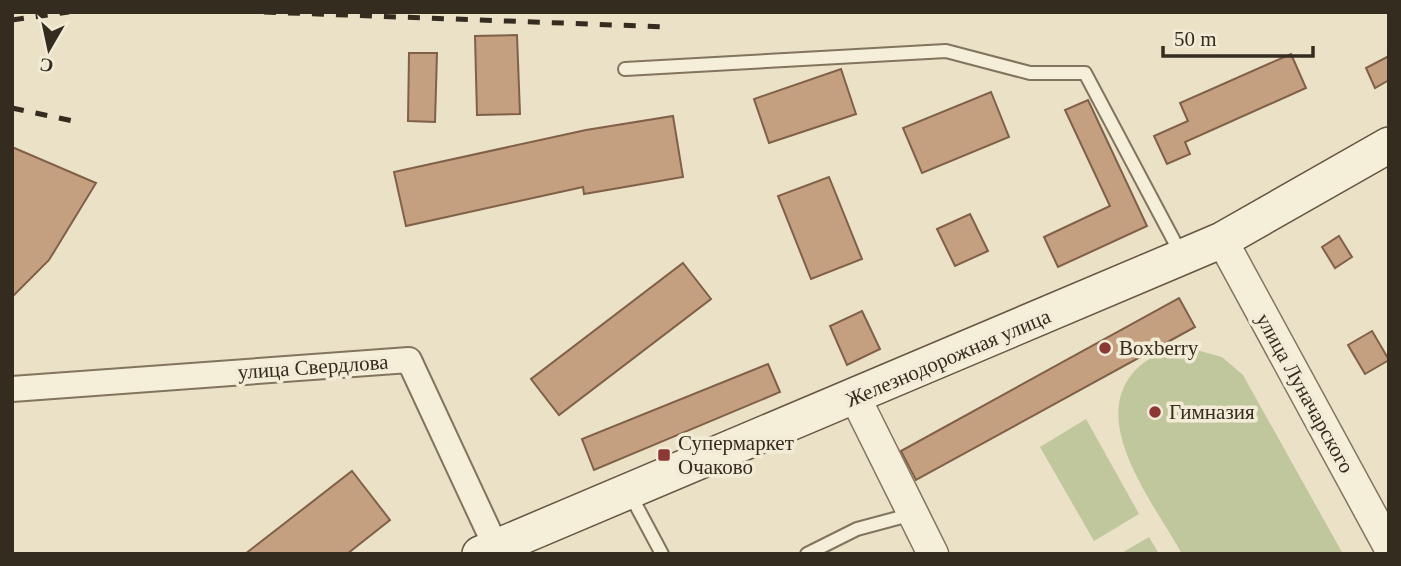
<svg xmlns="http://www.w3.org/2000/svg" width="1401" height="566" font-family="Georgia,serif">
	<rect width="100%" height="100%" fill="#eae1c7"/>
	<g fill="#c0c79c">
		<path d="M1189,348L1222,357L1243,375L1343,554H1182C1156,506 1090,426 1132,374C1147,356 1167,349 1189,348Z"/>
		<polygon points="1086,419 1139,514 1094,541 1040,447"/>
		<polygon points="1149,537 1159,554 1120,554"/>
	</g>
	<g fill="#c4a081" stroke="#806047" stroke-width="2">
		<polygon points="517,35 520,114 477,115 475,36"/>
		<polygon points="409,53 437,53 435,122 408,121"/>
		<polygon points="1291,54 1306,88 1185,142 1190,154 1167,164 1154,136 1188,121 1180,103"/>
		<polygon points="1389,56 1389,80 1375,88 1366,68"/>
		<polygon points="841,69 856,114 769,143 754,99"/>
		<polygon points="991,92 1009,137 922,173 903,128"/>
		<polygon points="1088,100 1147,226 1058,267 1044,237 1110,206 1065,110"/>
		<polygon points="673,116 683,177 584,194 583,187 406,226 394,172 586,130"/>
		<polygon points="12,147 96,183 49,260 12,297"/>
		<polygon points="829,177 862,259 811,279 778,196"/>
		<polygon points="970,214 988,251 955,266 937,229"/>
		<polygon points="1339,236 1352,257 1335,268 1322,247"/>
		<polygon points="683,263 711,299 559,415 531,379"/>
		<polygon points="1179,298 1195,327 916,480 901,451"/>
		<polygon points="862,311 880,349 847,365 830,326"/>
		<polygon points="1372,331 1389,360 1365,374 1348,345"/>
		<polygon points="768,364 780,392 594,470 582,439"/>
		<polygon points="352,471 390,520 347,554 245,554"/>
	</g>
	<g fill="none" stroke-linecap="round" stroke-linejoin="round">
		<g stroke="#83745e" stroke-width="16">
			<g id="service">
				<polyline points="625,69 946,51 1030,73 1085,73 1181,254"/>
				<polyline points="630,494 662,554"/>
				<polyline points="807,554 857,529 913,514"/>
			</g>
		</g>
		<g stroke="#83745e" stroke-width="28">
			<polyline id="minor" points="12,389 409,360 496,547"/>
		</g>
		<g stroke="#83745e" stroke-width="33">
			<g id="tertiary">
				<polyline points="1222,240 1389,547"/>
				<polyline points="855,397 933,554"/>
			</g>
		</g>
		<g stroke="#655541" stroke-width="38">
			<polyline id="secondary" points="480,554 1182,257 1222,240 1389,145"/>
		</g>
		<use href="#service" stroke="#f5eed9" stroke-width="12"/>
		<use href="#minor" stroke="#f5eed9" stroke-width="24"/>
		<use href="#tertiary" stroke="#f5eed9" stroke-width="30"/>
		<use href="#secondary" stroke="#f5eed9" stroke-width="35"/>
		<g stroke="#352c20" stroke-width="5" stroke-dasharray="12 12" stroke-linecap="butt">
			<polyline points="264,12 669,27"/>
			<polyline points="12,20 69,12"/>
			<polyline points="12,108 78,122"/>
		</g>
	</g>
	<g fill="#8c3835" stroke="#f2ebd6" stroke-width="2.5">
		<circle cx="1105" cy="348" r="7"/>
		<circle cx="1155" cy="412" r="7"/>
		<rect x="657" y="448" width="14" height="14" rx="3.5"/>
	</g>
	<g text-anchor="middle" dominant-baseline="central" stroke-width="7" stroke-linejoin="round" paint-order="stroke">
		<g font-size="21" fill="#352c20" stroke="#f2ebd6" text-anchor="start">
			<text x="1119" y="348">Boxberry</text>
			<text x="1169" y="412">Гимназия</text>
			<text x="678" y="443">Супермаркет<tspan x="678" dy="24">Очаково</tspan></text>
		</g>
		<g font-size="21" fill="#352c20" stroke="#f2ebd6">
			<text transform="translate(948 358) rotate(-23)">Железнодорожная улица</text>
			<text transform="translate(313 367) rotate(-4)">улица Свердлова</text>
			<text transform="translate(1305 393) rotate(61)">улица Луначарского</text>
		</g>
	</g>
	<rect width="1401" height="566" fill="none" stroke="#352c20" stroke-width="28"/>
	<g transform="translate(49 49) rotate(189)" stroke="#f2ebd6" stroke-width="5" paint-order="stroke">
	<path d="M0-5L12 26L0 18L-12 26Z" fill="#352c20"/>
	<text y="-10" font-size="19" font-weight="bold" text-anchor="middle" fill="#352c20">С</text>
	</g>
	<path d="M1163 46v10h150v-10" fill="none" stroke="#352c20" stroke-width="3.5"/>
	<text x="1174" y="46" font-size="21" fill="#352c20" stroke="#f2ebd6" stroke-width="5" paint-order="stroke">50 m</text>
</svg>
